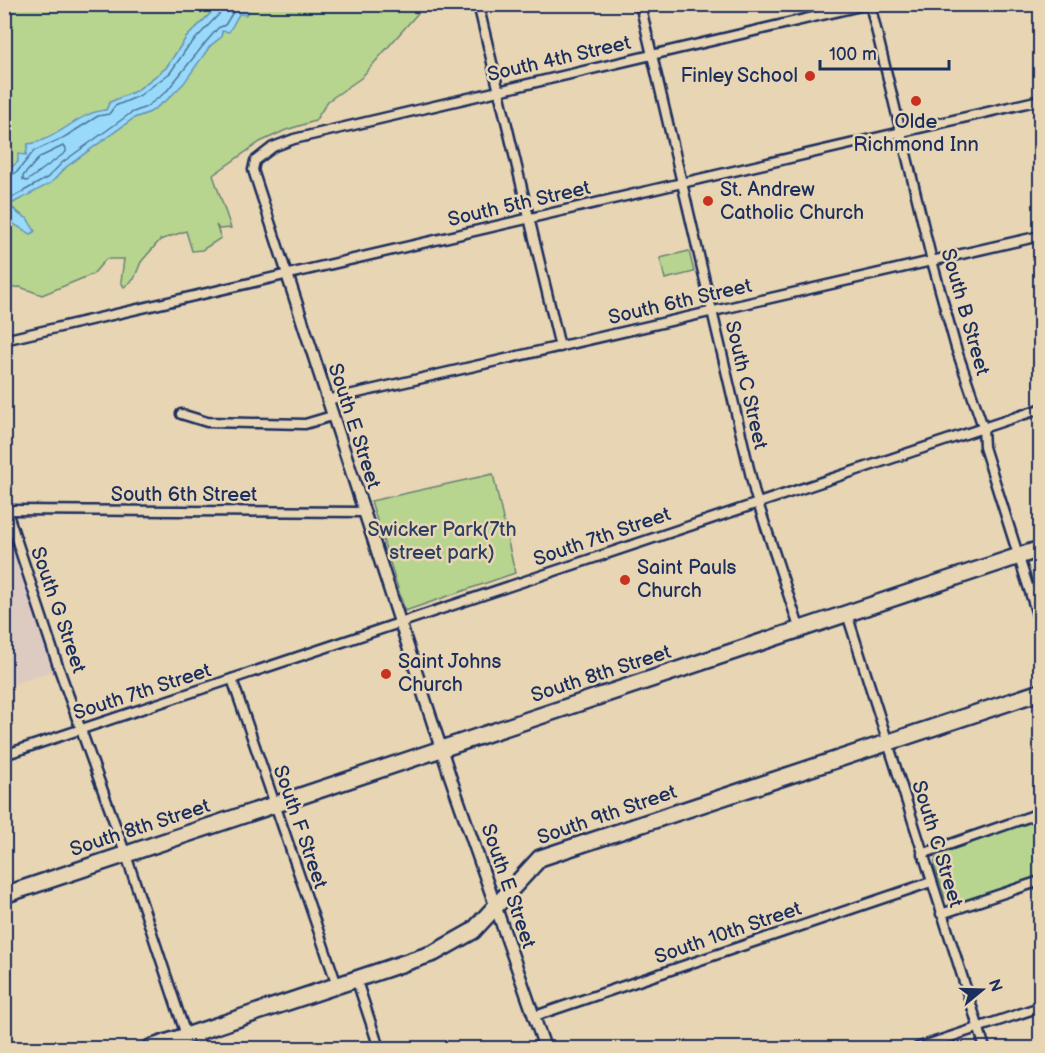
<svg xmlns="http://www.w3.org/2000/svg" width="1045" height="1053" font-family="'Balsamiq Sans',sans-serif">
	<rect width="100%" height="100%" fill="#e8d5b3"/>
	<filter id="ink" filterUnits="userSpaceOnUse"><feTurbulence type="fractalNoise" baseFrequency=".0167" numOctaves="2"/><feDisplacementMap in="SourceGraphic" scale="12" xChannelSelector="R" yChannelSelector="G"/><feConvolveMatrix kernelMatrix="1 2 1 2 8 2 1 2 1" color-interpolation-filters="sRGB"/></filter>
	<g filter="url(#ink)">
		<polygon fill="#ddcbc2" points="5,523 54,670 5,687 4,687"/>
		<g fill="#b7d58e" stroke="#698276" stroke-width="1.5">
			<path d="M5,5H219L186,38L166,68L136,91L110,102L106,110C81,114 52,146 28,144L26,155L19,158L18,162L5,173L7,116L5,111Z"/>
			<polygon points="251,5 425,5 361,78 328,101 315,121 286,130 260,142 213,175 231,228 219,229 216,225 221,238 202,250 192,251 186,231 160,240 141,262 134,279 124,287 121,282 124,259 106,259 93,274 42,295 20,287 5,288 4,214 24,230 27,231 29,221 9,205 53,181 66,167 134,118 150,112 169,98 210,46 221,37 222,31 231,28 239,14 246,14"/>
			<polygon points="689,251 694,272 665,279 660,258"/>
			<polygon points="493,474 515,573 405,611 371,501"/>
			<polygon points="1040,819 1040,875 957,903 945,898 934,864 937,855"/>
		</g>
		<path fill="#99dafa" stroke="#6796bc" stroke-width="1.5" d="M219,5H251L246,15L239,14L229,32L222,31L221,37L210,46L184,83L169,98L150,112L134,118L66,167L51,183L9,205L20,215L27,218L35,231L31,234L15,225L5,214L4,173L18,162V154L26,155L28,144C56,141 78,112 106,110L110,102L136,91L166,68L186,38Z"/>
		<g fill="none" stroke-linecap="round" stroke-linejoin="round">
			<g stroke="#4d739c" stroke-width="1.5">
				<polygon points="63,146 66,148 66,152 27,181 23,180 23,176 40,157"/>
				<polyline points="4,178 17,172 34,151 63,138 98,116 109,114 115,106 139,96 170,73 187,48 222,11 223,4"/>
				<polyline points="4,202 47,178 63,162 131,113 146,107 166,92 206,42 218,28 225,25 235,9 244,4"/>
			</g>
			<g stroke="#1b2f5e" stroke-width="13">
				<g id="street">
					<polyline points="478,4 560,347"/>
					<polyline points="640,4 755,494 800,630"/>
					<polyline points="870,4 932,261 956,348 983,427 984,447 1040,624"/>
					<polyline points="287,274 253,170 255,161 273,147 294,139 869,4"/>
					<polyline points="4,340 1040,100"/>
					<polyline points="327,400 1040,236"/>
					<polyline points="181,414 207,422 305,424 332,416"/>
					<polyline points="4,502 58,666 126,855 186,1035"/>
					<polyline points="4,510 363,512"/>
					<polyline points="847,614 985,1048"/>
					<polyline points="232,679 337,985"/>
					<polyline points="4,755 1040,409"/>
					<polyline points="922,854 1040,813"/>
					<polyline points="941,914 1040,881"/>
					<polyline points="356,978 379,1048"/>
					<polyline points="535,1016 931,882"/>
					<polyline points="196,1032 201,1048"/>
					<polyline points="532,1048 544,1045"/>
					<polyline points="917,1048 1040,1007"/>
				</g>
			</g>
			<g stroke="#1b2f5e" stroke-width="15">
				<polyline id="secondary" points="287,274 450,776 545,1048"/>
			</g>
			<g stroke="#1b2f5e" stroke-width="20">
				<g id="highway">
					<polyline points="4,895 1040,549"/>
					<polyline points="150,1048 434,953 473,931 540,858 1040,692"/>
				</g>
			</g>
			<use href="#street" stroke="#e8d5b3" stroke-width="8"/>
			<use href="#secondary" stroke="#e8d5b3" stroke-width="10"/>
			<use href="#highway" stroke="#e8d5b3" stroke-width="15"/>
		</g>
	</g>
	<g fill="#c8321e" stroke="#e8d5b3" stroke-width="2">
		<circle cx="810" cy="76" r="6"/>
		<circle cx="916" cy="101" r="6"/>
		<circle cx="708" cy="201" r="6"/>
		<circle cx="625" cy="580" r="6"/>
		<circle cx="386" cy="674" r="6"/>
	</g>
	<g text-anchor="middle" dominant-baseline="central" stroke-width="5" stroke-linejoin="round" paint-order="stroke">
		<g font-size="20" fill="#1b2f5e" stroke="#e8d5b3">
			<text transform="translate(559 59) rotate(-13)">South 4th Street</text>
			<text transform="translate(519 204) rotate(-13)">South 5th Street</text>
			<text transform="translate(680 302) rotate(-13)">South 6th Street</text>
			<text transform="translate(965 312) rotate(74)">South B Street</text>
			<text transform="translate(746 385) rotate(77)">South C Street</text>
			<text transform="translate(354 426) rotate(72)">South E Street</text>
			<text x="184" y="495">South 6th Street</text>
			<text transform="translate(602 537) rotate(-19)">South 7th Street</text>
			<text transform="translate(58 610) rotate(71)">South G Street</text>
			<text transform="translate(601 674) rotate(-18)">South 8th Street</text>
			<text transform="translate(142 692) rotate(-18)">South 7th Street</text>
			<text transform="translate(607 815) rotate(-19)">South 9th Street</text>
			<text transform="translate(300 827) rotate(71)">South F Street</text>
			<text transform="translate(140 828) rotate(-18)">South 8th Street</text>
			<text transform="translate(937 844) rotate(73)">South C Street</text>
			<text transform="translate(508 886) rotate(71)">South E Street</text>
			<text transform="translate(728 933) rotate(-19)">South 10th Street</text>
		</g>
		<g font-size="20" fill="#1b2f5e" stroke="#e8d5b3" text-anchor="start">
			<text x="798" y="76" text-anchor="end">Finley School</text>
			<text x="916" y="122" text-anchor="middle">Olde<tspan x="916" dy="23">Richmond Inn</tspan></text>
			<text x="720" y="190">St. Andrew<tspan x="720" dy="23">Catholic Church</tspan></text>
			<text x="637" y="568">Saint Pauls<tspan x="637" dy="23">Church</tspan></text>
			<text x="398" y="662">Saint Johns<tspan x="398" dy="23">Church</tspan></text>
		</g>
		<g font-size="20" fill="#2b4063" stroke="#e8d5b3">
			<text x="442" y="530">Swicker Park(7th<tspan x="442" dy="23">street park)</tspan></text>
		</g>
	</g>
	<rect width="1045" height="1053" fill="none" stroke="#e8d5b3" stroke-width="24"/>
	<rect x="12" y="12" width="1021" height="1029" fill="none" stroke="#1b2f5e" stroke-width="2" filter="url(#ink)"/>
	<g transform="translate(982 990) rotate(71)" stroke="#e8d5b3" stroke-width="4.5" paint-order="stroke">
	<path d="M0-4.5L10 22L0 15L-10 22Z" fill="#1b2f5e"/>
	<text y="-9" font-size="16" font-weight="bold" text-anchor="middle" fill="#1b2f5e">N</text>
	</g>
	<path d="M820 60v9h129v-9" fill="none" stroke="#1b2f5e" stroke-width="3"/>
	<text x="829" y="60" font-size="18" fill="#1b2f5e" stroke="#e8d5b3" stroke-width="4.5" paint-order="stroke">100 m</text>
</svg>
